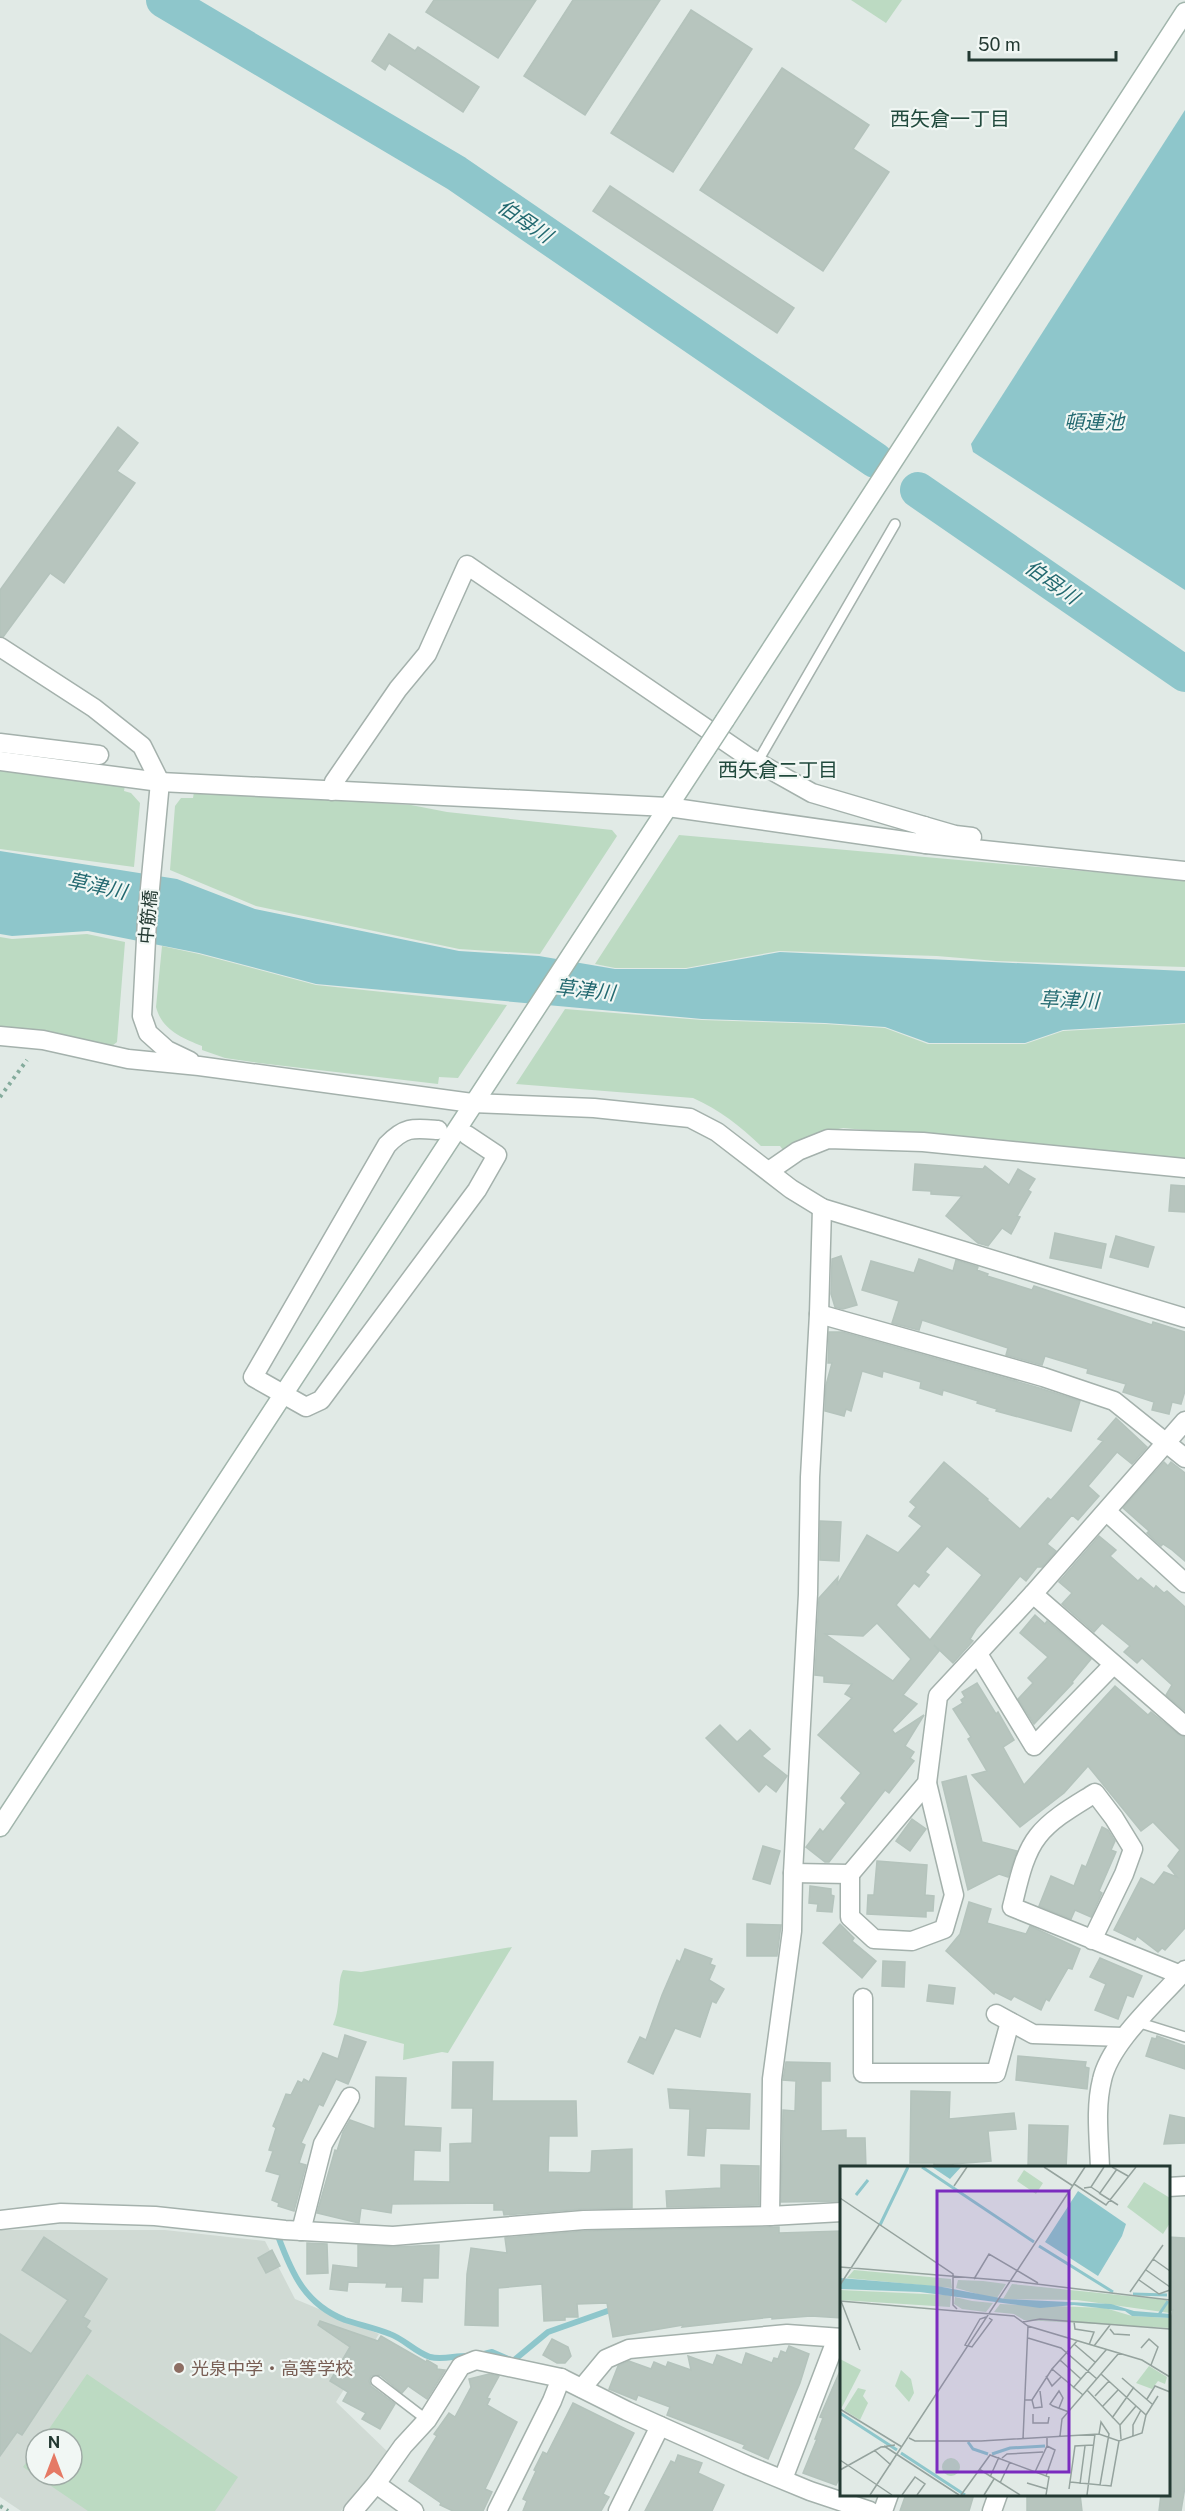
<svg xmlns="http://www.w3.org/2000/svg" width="1185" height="2511" font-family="'Public Sans','Noto Sans JP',sans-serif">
	<rect width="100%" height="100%" fill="#e1eae6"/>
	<path fill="#d0dad4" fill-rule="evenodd" d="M0,2230H165L265,2241L295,2299L379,2334L336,2402L390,2454L357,2490L341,2511H21L0,2497ZM36,2439H72V2475H36Z"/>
	<g fill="#bcdac2">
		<polygon points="851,0 902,0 886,23"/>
		<polygon points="0,768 125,786 124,791 131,793 140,803 134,867 0,849"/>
		<polygon points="194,792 411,805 447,812 612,830 617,836 540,954 459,949 256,906 170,870 175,806 181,798 193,798"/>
		<polygon points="679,835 1185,880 1185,967 996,961 937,956 779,951 686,968 615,968 595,964"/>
		<polygon points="87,934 125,942 117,1042 112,1046 45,1031 0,1027 0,937 12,939"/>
		<path d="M162,946L199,954L316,985L507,1005L458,1078L439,1077L438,1084L259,1063L225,1058L202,1050V1046C182,1038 162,1030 156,1007Z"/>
		<path d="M565,1009L702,1020L825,1024L885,1028L928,1044H1025L1063,1031L1185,1024V1158L843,1128L813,1134L783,1150L780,1146H761C740,1126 720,1110 693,1098L516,1084Z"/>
		<path d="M512,1947L448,2053L442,2052L403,2060L404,2044L333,2025C342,2005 336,1984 343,1970L361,1972Z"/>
		<polygon points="87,2374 238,2477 215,2511 88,2511 23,2467 36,2448 36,2475 72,2475 72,2439 42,2439"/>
	</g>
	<g fill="#8ec6cb">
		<polygon points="1185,110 1185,590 973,452 971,444"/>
		<polygon points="0,851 177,879 255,909 459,951 539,956 615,969 686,969 780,952 1185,971 1185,1023 1063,1030 1025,1043 929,1043 885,1027 825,1023 702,1019 316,984 199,953 88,931 12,936 0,934"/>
	</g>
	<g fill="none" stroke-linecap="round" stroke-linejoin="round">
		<g stroke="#8ec6cb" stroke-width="6">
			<path d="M278,2236C292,2274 305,2304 345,2320C360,2325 375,2328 390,2334C404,2339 415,2352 430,2357C442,2360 454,2356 467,2356"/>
			<polyline points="480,2355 492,2352 513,2361 548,2332 616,2308"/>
		</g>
		<g stroke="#8ec6cb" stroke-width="36">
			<polyline points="164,0 456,173 875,460"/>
			<polyline points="918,490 1185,674"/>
		</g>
	</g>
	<g fill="#b7c5be" stroke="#b4c3bc" stroke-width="1.5" fill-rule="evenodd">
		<polygon points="434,0 536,0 498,58 426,12"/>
		<polygon points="573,0 660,0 585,115 524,76"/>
		<polygon points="691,10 752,49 673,172 611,133"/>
		<polygon points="389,34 415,51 418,47 479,87 463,112 389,63 385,70 372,61"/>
		<polygon points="782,68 869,125 853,149 889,172 823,271 700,190"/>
		<polygon points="610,186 794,308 777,333 593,211"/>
		<polygon points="118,427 138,443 117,471 135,483 64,583 50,573 3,637 0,636 0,590"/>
		<polygon points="915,1164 983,1169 985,1166 1009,1185 1018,1169 1035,1179 1028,1190 1031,1192 1017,1216 1020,1217 1011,1234 1002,1228 988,1246 978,1243 946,1216 962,1196 931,1194 931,1191 913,1190"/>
		<polygon points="1171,1185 1185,1186 1185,1212 1169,1211"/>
		<polygon points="1055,1233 1106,1244 1101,1268 1050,1258"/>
		<polygon points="1116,1236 1154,1247 1148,1267 1110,1257"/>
		<polygon points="841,1256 857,1305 843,1309 835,1307 831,1294 832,1259"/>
		<polygon points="919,1259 953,1271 956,1260 978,1267 977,1270 988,1274 987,1276 1032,1290 1034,1286 1152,1325 1153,1322 1185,1332 1185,1391 1181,1404 1172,1402 1169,1414 1152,1410 1154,1402 1123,1392 1126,1384 1087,1373 1088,1369 1045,1356 1042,1365 1006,1355 1008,1348 922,1320 919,1330 892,1323 899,1301 862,1290 871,1261 914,1273"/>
		<polygon points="829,1332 842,1332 1036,1387 1080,1401 1071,1431 996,1411 997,1409 977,1403 978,1401 943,1390 942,1395 920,1388 921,1382 883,1371 882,1377 862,1371 851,1411 846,1409 844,1416 825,1411 826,1385 832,1363 828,1363"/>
		<path d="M1116,1418L1147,1447L1132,1464L1117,1452L1088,1486L1099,1496L1078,1520L1072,1515L1047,1544L1056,1551L1042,1567H1037L1026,1581L1020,1576L976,1629L970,1639L973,1641L953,1663L934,1645L939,1651L903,1695L917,1704L892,1730L895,1734L924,1715L905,1746L914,1752L910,1758L914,1761L889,1793L885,1790L829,1862H825L806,1847L820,1829L823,1832L846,1803L841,1798L861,1773L818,1735L852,1698L845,1694L852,1684L824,1682V1676L815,1675L819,1598L838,1577L837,1585L867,1535L898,1553L922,1526L909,1516L916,1507L910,1502L944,1462L988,1499L987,1500L1020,1529L1048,1498L1051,1500L1074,1474L1103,1441L1098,1439ZM947,1546L982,1575L930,1640L896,1605L914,1583L919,1587L929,1575L925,1572ZM877,1623L911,1659L893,1681L825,1634L863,1636Z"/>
		<polygon points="1164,1462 1168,1466 1171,1462 1185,1473 1185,1561 1172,1550 1163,1544 1161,1546 1147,1533 1149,1531 1123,1508"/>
		<polygon points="820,1521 841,1522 839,1561 820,1560"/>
		<polygon points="1099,1536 1116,1550 1110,1556 1138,1581 1141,1578 1154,1589 1156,1586 1164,1593 1167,1591 1185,1607 1185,1711 1166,1695 1172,1685 1142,1658 1137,1663 1124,1652 1130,1646 1102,1623 1094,1632 1062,1604 1072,1593 1059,1582"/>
		<polygon points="1035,1615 1045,1624 1047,1621 1091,1659 1072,1682 1073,1683 1034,1724 1018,1699 1033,1683 1028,1678 1048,1657 1020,1633"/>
		<polygon points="977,1683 996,1714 998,1712 1014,1740 1003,1747 1024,1785 1115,1686 1148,1715 1151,1712 1178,1734 1185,1737 1185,1928 1165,1950 1162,1948 1158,1952 1137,1936 1135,1940 1114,1930 1141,1878 1154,1885 1164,1872 1177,1877 1168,1866 1180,1850 1153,1822 1141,1831 1088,1766 1064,1793 1020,1827 972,1775 987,1771 968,1739 971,1737 953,1709 963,1703 961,1700 965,1697 962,1692"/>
		<polygon points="720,1725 737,1742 750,1730 770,1749 762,1756 787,1776 776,1792 766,1784 759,1792 706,1738"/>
		<polygon points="966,1776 982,1842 1017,1851 1008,1877 999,1874 968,1890 942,1782"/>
		<polygon points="912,1819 926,1829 910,1851 896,1841"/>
		<polygon points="1102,1827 1108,1830 1115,1841 1111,1850 1116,1852 1099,1891 1102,1893 1091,1917 1075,1910 1071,1919 1039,1906 1051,1876 1074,1886 1082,1865 1086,1867"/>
		<polygon points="763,1846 780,1851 770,1884 753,1879"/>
		<polygon points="877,1861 927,1865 925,1895 934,1896 933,1911 926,1911 926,1917 867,1914 868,1895 874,1895"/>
		<polygon points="810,1886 831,1889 831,1895 834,1896 832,1912 817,1911 818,1904 809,1903"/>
		<polygon points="969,1902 991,1909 987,1923 1026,1934 1030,1926 1080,1949 1072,1969 1068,1968 1049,2001 1046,1999 1041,2010 1014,1996 1011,2000 995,1992 994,1994 946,1951 960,1934"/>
		<polygon points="747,1924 781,1925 777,1956 747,1956"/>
		<polygon points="840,1924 854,1938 852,1941 876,1961 862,1978 823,1943"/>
		<polygon points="685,1949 712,1959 710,1964 715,1966 709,1980 724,1989 716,2003 712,2001 700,2037 675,2028 653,2074 628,2062 640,2037 646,2040 662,1995 677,1960 680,1962"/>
		<polygon points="1100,1958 1142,1976 1133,1997 1127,1995 1118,2019 1095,2010 1106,1984 1090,1977"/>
		<polygon points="883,1961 905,1962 904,1987 882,1986"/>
		<polygon points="929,1985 955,1988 953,2004 927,2001"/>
		<polygon points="345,2035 366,2042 348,2084 336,2079 323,2106 319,2104 301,2143 305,2145 299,2163 306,2165 294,2211 278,2206 279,2203 272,2200 280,2175 266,2171 273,2151 269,2150 276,2128 273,2126 286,2094 291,2095 298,2081 302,2083 304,2079 309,2082 323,2053 338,2059"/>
		<polygon points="1157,2036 1185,2046 1185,2069 1146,2056 1152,2038 1156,2039"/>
		<polygon points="1018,2056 1086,2062 1085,2067 1089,2068 1087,2089 1016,2080"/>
		<polygon points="453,2062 493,2062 492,2101 576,2101 577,2136 549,2136 548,2172 588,2173 591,2172 592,2151 632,2149 632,2208 583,2209 504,2215 503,2210 494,2210 494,2203 392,2204 391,2213 361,2208 359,2223 317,2213 335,2150 337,2151 343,2132 350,2120 375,2129 376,2077 406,2078 404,2126 441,2128 440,2151 414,2150 413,2181 450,2182 450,2144 472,2143 473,2108 452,2108"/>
		<polygon points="786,2062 830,2063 830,2081 821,2081 821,2131 846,2130 846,2138 865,2138 866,2168 842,2168 842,2201 781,2202 783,2110 795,2111 796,2081 783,2080"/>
		<polygon points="668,2089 750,2094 749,2129 706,2128 704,2156 688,2155 690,2109 670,2108"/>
		<polygon points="911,2091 950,2092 949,2119 1014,2113 1016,2129 988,2131 991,2161 953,2164 953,2168 934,2168 934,2163 910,2163"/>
		<polygon points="1170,2115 1185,2118 1185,2143 1164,2144"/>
		<polygon points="1029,2125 1068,2126 1066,2168 1028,2168"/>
		<polygon points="721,2165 759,2166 759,2205 667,2207 666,2191 721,2188"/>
		<polygon points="779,2227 779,2233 842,2231 842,2318 811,2316 772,2319 772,2317 682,2327 683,2325 613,2337 607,2303 577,2304 578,2317 565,2317 565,2320 544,2321 542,2284 498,2288 498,2326 465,2325 467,2274 471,2248 507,2253 505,2238 585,2231"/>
		<polygon points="44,2237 107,2279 83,2317 90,2321 86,2327 91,2331 22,2435 17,2432 0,2456 0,2334 31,2354 68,2300 22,2270"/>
		<polygon points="1168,2237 1185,2238 1185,2487 1181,2511 1159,2511 1161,2494 1168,2494 1168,2335 1173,2310 1168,2310"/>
		<polygon points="307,2243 327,2244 328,2273 307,2274"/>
		<polygon points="358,2245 393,2247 439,2245 438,2278 423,2278 422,2302 402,2301 403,2287 386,2287 387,2283 348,2282 347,2291 330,2289 333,2265 358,2268"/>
		<polygon points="272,2250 280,2266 266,2273 258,2258"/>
		<polygon points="320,2321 378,2341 381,2336 426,2362 427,2360 437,2366 437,2369 445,2370 427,2399 408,2386 402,2393 380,2375 371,2376 369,2381 371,2386 395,2404 380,2429 362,2419 366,2413 343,2401 348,2392 330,2381 350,2347 318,2325"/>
		<polygon points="552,2339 568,2347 571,2356 565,2363 557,2363 543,2355"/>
		<polygon points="789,2346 809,2354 800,2383 768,2459 743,2448 745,2445 667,2415 670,2407 638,2395 636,2400 609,2389 618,2366 629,2361 651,2369 654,2362 666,2367 668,2362 691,2370 688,2356 713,2365 717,2355 742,2365 746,2353 772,2363 774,2358 778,2359 781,2351 786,2353"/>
		<polygon points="840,2371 842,2371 842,2473 836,2485 803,2473 817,2439 815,2439 823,2418 820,2417"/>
		<polygon points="489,2374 499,2376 487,2398 490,2399 487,2405 517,2422 485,2489 492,2492 483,2511 453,2511 440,2505 441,2503 409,2481 437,2436 434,2434 449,2413 455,2417 471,2387 469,2379"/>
		<polygon points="573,2403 634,2433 603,2494 609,2497 601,2511 523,2511 527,2501 523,2499 536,2471 534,2470 543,2452 547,2454"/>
		<polygon points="678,2455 702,2463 698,2473 724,2485 712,2511 645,2511 671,2461 675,2463"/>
		<polygon points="906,2494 974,2494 969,2511 900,2511"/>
		<polygon points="1027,2494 1080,2494 1082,2511 1027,2511"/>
	</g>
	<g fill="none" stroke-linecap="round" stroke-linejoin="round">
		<g stroke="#a4b1ac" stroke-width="12">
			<g id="lane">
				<polyline points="758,761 895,524"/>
				<polyline points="1137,2022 1185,2037"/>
				<polyline points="376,2381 427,2420"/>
			</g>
		</g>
		<g stroke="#a4b1ac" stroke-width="21">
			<g id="street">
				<polyline points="0,647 94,708 142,746 160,782 147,920 142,1016 148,1033 167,1050 190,1061"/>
				<polyline points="0,743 99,755"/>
				<polyline points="0,761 160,782 668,807 926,844 1185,871"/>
				<polyline points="332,791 334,782 398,689 427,654 467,565 748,757 812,793 924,826 926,844"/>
				<polyline points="924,826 955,835 972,837"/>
				<polyline points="0,1036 43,1040 128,1059 199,1066 472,1103 594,1108 690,1118 717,1132 791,1189 822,1208 1185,1318"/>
				<path d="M438,1130C414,1128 405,1126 387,1145L253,1377L306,1407L321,1400L477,1190L497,1155L467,1135"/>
				<polyline points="769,1171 798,1151 828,1139 923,1142 1185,1168"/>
				<polyline points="819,1314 1043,1377 1114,1401 1185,1458"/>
				<polyline points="1185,1421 1033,1594 1185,1726"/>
				<polyline points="1107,1512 1185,1583"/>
				<polyline points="978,1654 1034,1746 1113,1665"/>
				<polyline points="793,1873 850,1874 927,1783 938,1696 1033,1594"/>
				<polyline points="850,1874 850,1917 874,1939 912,1941 944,1929 954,1895 927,1783"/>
				<path d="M1092,1940L1124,1874L1133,1849L1114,1818L1095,1793C1076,1805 1052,1818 1038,1836C1023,1855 1018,1884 1012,1907L1181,1975"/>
				<polyline points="863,1998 863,2073 996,2073 1010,2022"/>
				<polyline points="996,2014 1033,2034 1123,2037"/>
				<path d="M1100,2168C1099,2138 1095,2108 1102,2080C1110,2042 1160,1999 1185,1970"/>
				<polyline points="1168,2187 1185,2186"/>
				<polyline points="770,2216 772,2079 792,1931 793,1873 808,1594 810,1477 819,1314 822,1208"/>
				<polyline points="0,2220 61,2213 155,2216 285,2230 393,2236 584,2220 770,2216 842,2212"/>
				<polyline points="301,2231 323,2144 350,2097"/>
				<polyline points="582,2388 606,2359 629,2349 787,2334 842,2338"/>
				<polyline points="783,2479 837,2338"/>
				<polyline points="376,2484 414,2511"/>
				<polyline points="353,2511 376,2484 403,2446 427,2420 461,2366 476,2360 561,2378 627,2411 747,2465 810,2491 870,2511"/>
				<polyline points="497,2511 552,2401 561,2378"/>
				<polyline points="618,2511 660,2426"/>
				<polyline points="883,2511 889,2494"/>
				<polyline points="992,2511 998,2494"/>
			</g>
		</g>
		<g stroke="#a1b5ac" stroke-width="21">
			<g id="secondary">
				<polyline points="725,720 1185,12"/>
				<polyline points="0,1827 706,749"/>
			</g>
		</g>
		<g stroke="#84ab9c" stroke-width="4" stroke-dasharray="3 4.5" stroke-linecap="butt">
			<polyline points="0,1097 27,1060"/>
			<polyline points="0,2506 8,2511"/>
		</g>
		<use href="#lane" stroke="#fff" stroke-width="9"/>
		<use href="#street" stroke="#fff" stroke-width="18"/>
		<use href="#secondary" stroke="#fff" stroke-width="18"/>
		<g stroke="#a1b5ac" stroke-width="21" stroke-linecap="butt">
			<polyline id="secondary-bridge" points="706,749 725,720"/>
		</g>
		<use href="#secondary-bridge" stroke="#fff" stroke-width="18"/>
	</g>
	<circle fill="#8d6e63" stroke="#f1f7f4" stroke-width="2" cx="179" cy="2368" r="6"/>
	<g text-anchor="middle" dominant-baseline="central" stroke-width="4.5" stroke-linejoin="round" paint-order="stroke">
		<g font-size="18" fill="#233932" stroke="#f1f7f4">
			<text transform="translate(148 917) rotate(-85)">中筋橋</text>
		</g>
		<g font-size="18" fill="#785e54" stroke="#f1f7f4" text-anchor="start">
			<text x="191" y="2368">光泉中学・高等学校</text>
		</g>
		<g font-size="20" fill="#214a3d" stroke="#f1f7f4">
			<text x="950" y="119">西矢倉一丁目</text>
			<text x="778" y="770">西矢倉二丁目</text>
		</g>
		<g font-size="20" font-style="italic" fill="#236970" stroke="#f1f7f4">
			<text transform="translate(525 221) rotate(34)">伯母川</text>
			<text x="1094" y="422">頓連池</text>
			<text transform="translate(1052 582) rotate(35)">伯母川</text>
			<text transform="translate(97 886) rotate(12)">草津川</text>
			<text transform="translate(585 990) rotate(6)">草津川</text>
			<text transform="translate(1069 1000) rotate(2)">草津川</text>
		</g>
	</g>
	<g transform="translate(840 2166)">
		<rect width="330" height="330" fill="#e1eae6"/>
		<path d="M184,4L203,17L196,28L177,15ZM304,16L330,32V57L323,68L287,41ZM14,104L111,113L112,122L7,112ZM118,114L143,115L166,118L157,132L148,131L116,122ZM172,118L327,134L321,144L330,135V147L237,134L163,133ZM0,124L106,129L111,130L110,141L0,134ZM115,131L132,135L153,137L146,146L122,143L114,138ZM160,138L265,142L292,150L330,152V162L184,154L174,148L154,146ZM0,193L21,204L1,243L0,242ZM309,200L327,211L325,218L318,215L312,223L296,217ZM61,204L71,213L74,227L69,236L55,220ZM18,222L26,224L23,230L28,237L20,254L4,244ZM102 301a9 9 0 1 1 18 0a9 9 0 1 1-18 0Z" fill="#bcdac2"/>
		<path d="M92,1H121L110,13ZM238,25L286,58L282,70L258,110L205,76ZM0,112L97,120L165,133L271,138L294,145L330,148V152L292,150L285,145L234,139L200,142L80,126L0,123Z" fill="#8ec6cb"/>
		<path fill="none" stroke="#8ec6cb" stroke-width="3" d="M82,1L194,76M16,29L28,14M40,59L68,1M199,80L273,126M293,128L327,129M318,150L328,135M0,247L57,284M128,276L133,283L148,288M61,287L125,329M152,288L170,282L205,280"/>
		<path fill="none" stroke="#95a39e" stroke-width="1.5" d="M204,1L233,20M272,1L288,10M234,18L266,39L296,1M114,20L127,1M251,21L260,27L277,3M244,22L251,21L264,1M259,27L278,39M0,32L113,108V139L117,143M313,93L330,105M0,101L171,115L330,134M306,104L330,121M134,113L149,88L198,117M299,114L319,128L330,124M0,119L39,59M290,126L323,79M0,135L174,150L188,160L302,194L330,211M1,135L20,184M146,151L140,153L125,179L132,181L152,154L149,152M183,156L200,153L330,163M234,156L235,163L254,166L249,179M270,163L274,168L290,169M188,172L221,182L257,213M237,175L212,203L243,229M234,178L255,196M254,180L270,159M301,182L309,173L318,181L311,199M220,194L241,213M206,210L212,220L221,211M282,212L312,238M233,222L266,184M247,224L280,259L281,273M255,230L269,215M307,233L315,220L330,226M185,234H192L212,203M192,234L194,242L202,241L200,225M262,241L278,224M219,242L223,232L219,225L210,238L213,240L229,246M0,243L62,281M193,248V257H208L209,251M306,249L318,230M272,252L294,221M280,259L296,240M259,268L261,256L269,268L260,319M220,270L222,253L279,187M293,270V259L301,244M69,272L75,275H141L259,268L279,275L302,267L306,249L261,208M183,273L188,160M44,280L119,329M34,284L51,299M162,292L167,288L203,286M0,294L52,329M139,303L180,329M0,304L41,281L55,279M195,306L207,280V271M206,310L215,284L207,280M150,311L159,291M230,316L271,320L279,275M160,317L170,296M187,317L207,323M240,318L245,280M229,323L235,280L253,279M30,329L245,1M62,329L75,311L85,318L77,329M121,329L150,289L209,311L206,329M144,329L154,313M247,329L255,268"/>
		<path fill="#7b2cbf" fill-opacity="0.15" stroke="#7b2cbf" stroke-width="3" d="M97,25H229V306H97Z"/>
		<rect width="330" height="330" fill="none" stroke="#233932" stroke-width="3"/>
	</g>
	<g transform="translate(54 2457)"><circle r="28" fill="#f1f7f4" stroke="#9faba6" stroke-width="1.5"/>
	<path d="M0-4.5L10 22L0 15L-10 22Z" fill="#e57a65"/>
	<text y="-9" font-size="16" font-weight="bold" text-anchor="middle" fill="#233932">N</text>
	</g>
	<path d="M969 51v9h147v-9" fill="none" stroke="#233932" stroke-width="3"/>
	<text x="978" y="51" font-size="18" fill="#233932" stroke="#f1f7f4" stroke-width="4.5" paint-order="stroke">50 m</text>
</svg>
